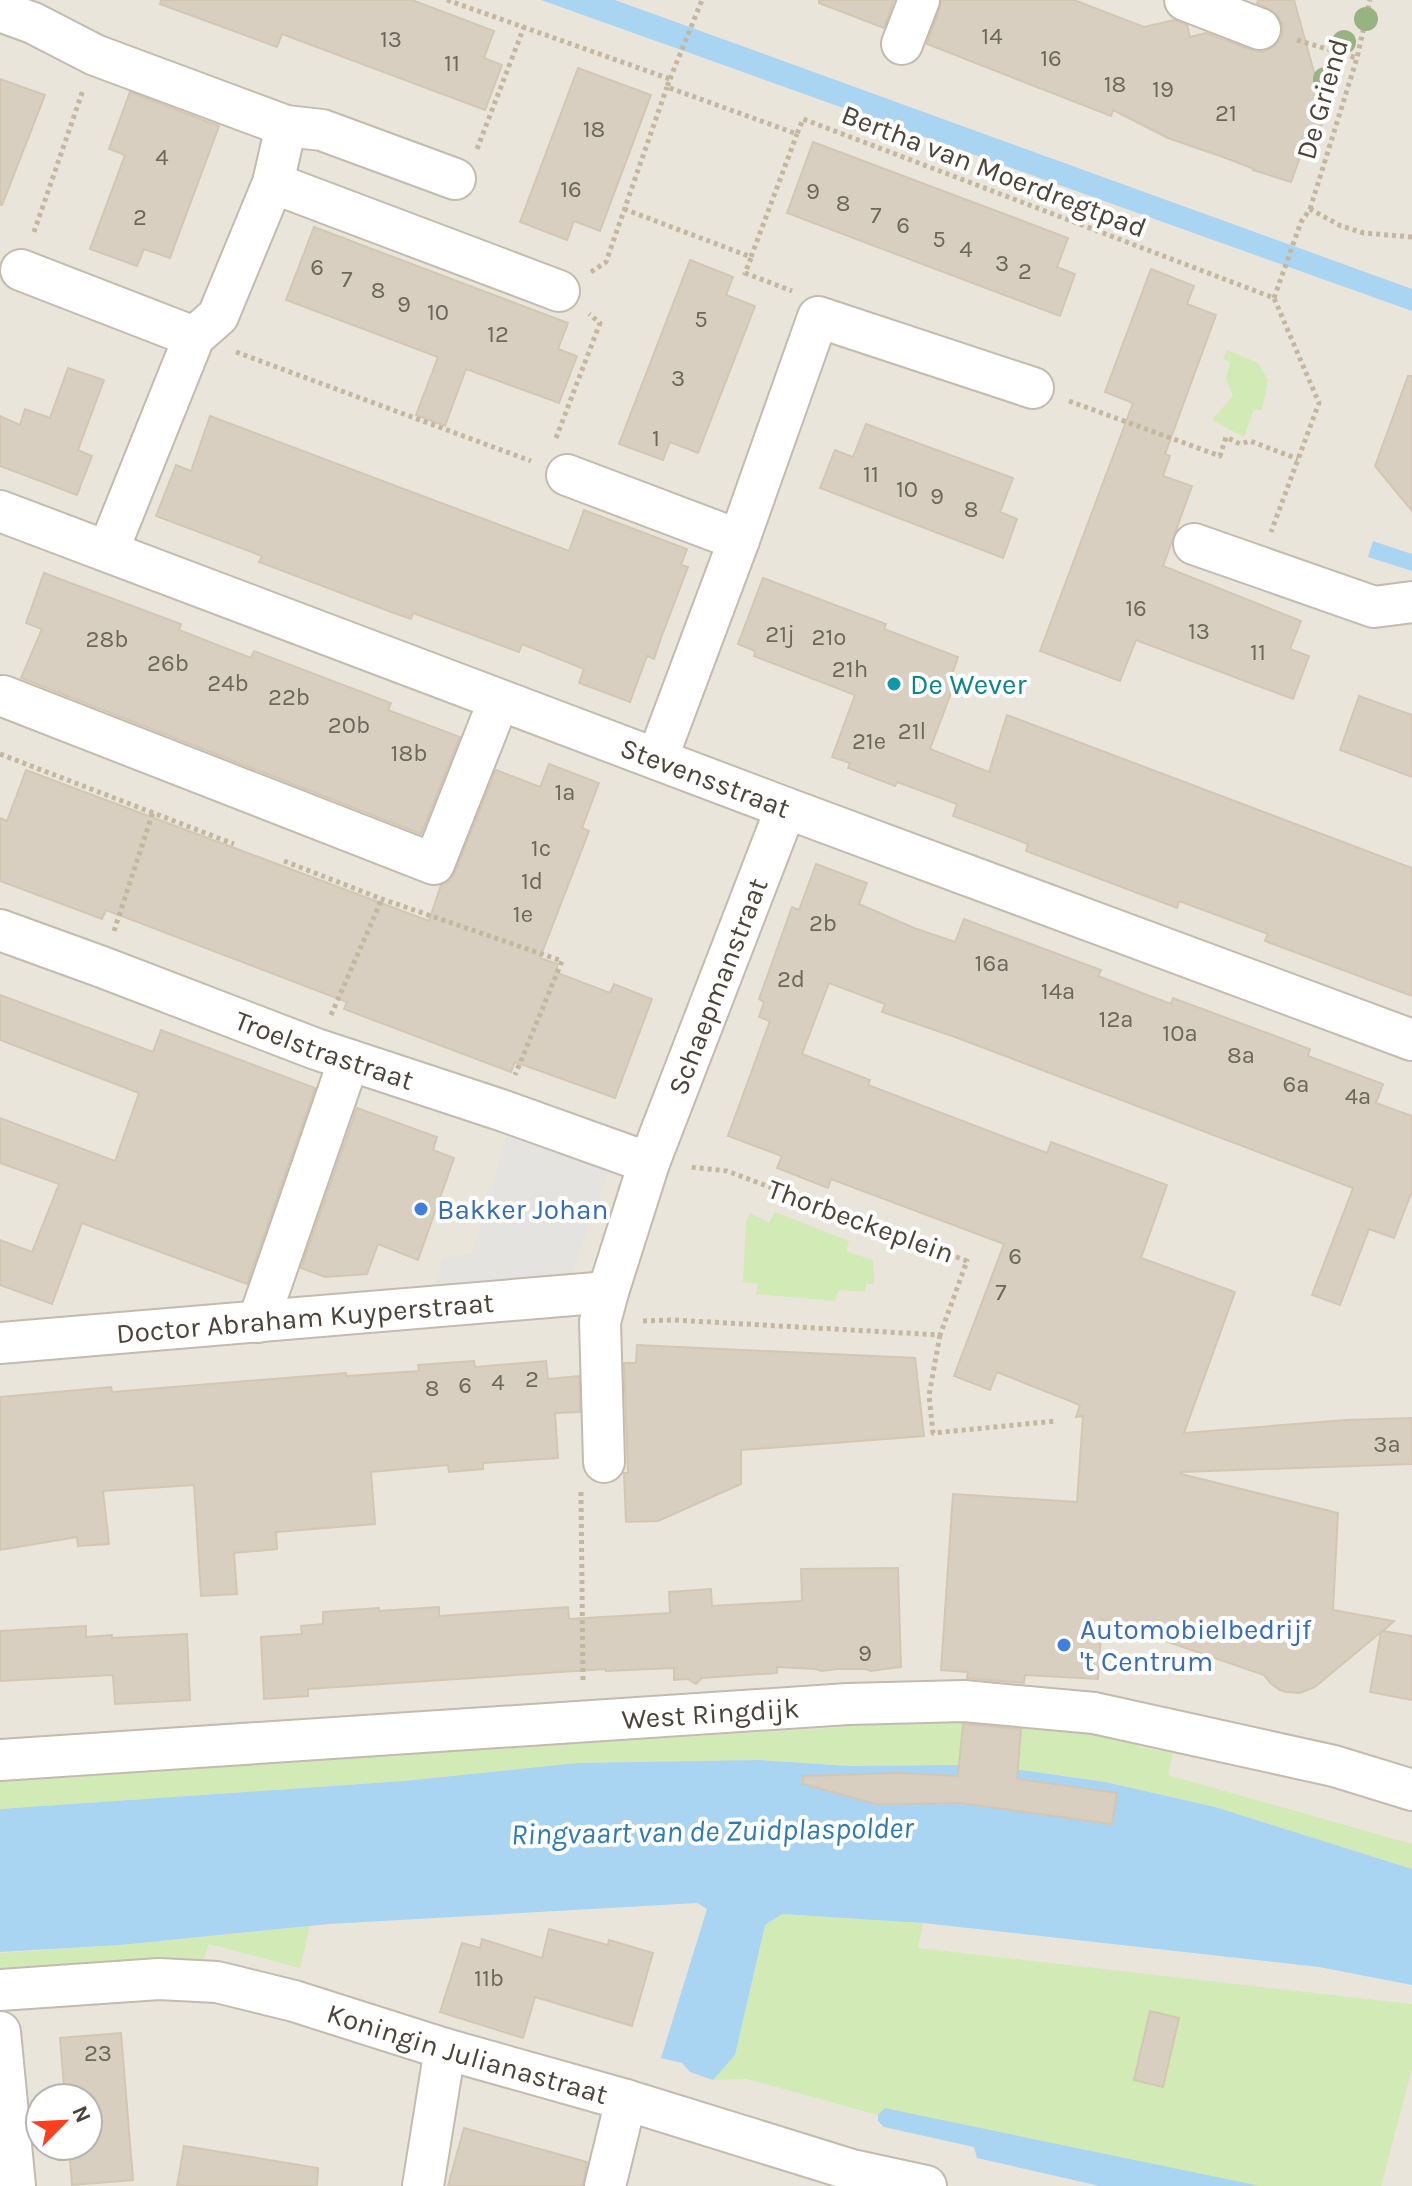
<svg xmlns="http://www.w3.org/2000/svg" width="1412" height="2186" font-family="Karla,sans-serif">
	<rect width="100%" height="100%" fill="#f6f3ec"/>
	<path fill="#eae5da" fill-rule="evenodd" d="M0,0H1412V2186H0ZM40,2098H88V2146H40Z"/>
	<g fill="#d2eab5">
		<polygon points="1227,350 1258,363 1268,380 1262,410 1254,409 1244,437 1212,420 1233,396 1226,379 1230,362 1223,359"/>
		<polygon points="775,1212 849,1241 846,1251 873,1260 874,1284 866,1284 865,1292 839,1290 835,1301 756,1294 758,1284 743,1282 746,1222 750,1213 769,1223"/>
		<polygon points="846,1716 1016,1722 1127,1737 1140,1747 1173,1753 1168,1775 1412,1844 1412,1869 1215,1807 1105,1782 1008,1768 849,1766 760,1760 577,1763 404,1781 0,1809 0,1772 570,1735 572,1744 845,1727"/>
		<polygon points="782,1914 923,1923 918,1948 1412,2004 1412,2069 1381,2186 1203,2186 878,2115 747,2079 713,2080 735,2055 765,1924"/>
		<polygon points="310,1926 300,1968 209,1944 203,1961 0,1976 0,1953 121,1945"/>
	</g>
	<polygon fill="#e5e3e0" points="508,1131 609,1169 573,1273 434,1285 443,1258 472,1254"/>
	<g fill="#a9d4f2">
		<polygon points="541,0 615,0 1412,289 1412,311"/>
		<polygon points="1373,541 1412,554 1412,571 1368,557"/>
		<polygon points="760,1760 849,1766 970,1765 1008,1768 1105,1782 1215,1807 1412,1869 1412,1985 1319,1967 923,1923 782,1914 765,1925 735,2055 713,2080 690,2072 682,2063 661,2058 707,1909 697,1903 329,1924 121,1945 0,1952 0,1809 404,1781 577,1763"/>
		<polygon points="885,2108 908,2113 1260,2186 1100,2186 977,2158 974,2147 884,2127 878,2121 878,2115"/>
	</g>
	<g fill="#d8cfc1" stroke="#d3c7b4" stroke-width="2">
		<polygon points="161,0 412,0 494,31 484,58 502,65 485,110 282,34 277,47 160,4"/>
		<polygon points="819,0 894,0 884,28 819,3"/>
		<polygon points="941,0 1074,0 1144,27 1174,20 1187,25 1190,37 1206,33 1252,50 1263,52 1275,46 1282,37 1283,26 1277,14 1257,3 1258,0 1294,0 1322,101 1330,103 1311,152 1303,149 1291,182 1253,170 1254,169 1223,157 1168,138 1113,110 1111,116 927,44 940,8"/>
		<polygon points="578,68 651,95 600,231 574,221 567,240 520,222"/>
		<polygon points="0,79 45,95 2,205 0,205"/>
		<polygon points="130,92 219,126 170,258 144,249 137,266 90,249 125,155 109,149"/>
		<polygon points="813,142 1068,238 1057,267 1075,274 1060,316 787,213"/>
		<polygon points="314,227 568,323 558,349 577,356 559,403 466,369 445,426 416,415 438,357 286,300"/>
		<polygon points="690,260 733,277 726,295 755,306 698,453 670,442 663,460 619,444"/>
		<polygon points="1151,269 1194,286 1187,304 1216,315 1165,454 1170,456 1163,476 1192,486 1163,566 1301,621 1290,649 1309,656 1293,699 1136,640 1120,681 1040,651 1133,403 1105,392"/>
		<polygon points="68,368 104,380 78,450 92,456 77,495 0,466 0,416 20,425 25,409 50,418"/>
		<polygon points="1408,376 1412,376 1412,511 1375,466"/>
		<polygon points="210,416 569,551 584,510 687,549 681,565 688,567 661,638 654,659 647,656 630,702 579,683 584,669 522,644 519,652 413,613 411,619 394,613 259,562 262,556 156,516 176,465 191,471"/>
		<polygon points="866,424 1013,478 1000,512 1017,519 1003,558 820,488 835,450 853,457"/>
		<polygon points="44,573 181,624 179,630 251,658 254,651 391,703 388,710 460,737 421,834 21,678 42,629 26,623"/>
		<polygon points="763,578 886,624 884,629 958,657 952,675 957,677 930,749 989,772 1007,715 1412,868 1412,996 1265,941 1268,934 1179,901 1177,908 1026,851 1028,844 953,816 957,804 897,782 895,786 848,768 850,763 832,757 855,695 754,656 755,651 738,644"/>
		<polygon points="1359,696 1412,715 1412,777 1340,750"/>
		<polygon points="549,764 599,783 582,828 589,831 540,958 558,964 555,972 610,993 614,984 652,999 615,1098 515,1062 511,1072 344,1009 347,1002 106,910 102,919 0,881 0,818 7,821 26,770 429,921 441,885 449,881 455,872 496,770 540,787"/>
		<polygon points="816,864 867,883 859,904 914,928 955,942 964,919 1101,970 1098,976 1142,993 1171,1004 1173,998 1310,1049 1308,1056 1383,1084 1376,1103 1412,1116 1412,1191 1394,1238 1369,1229 1340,1305 1312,1295 1353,1188 955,1037 882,1012 885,1004 829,983 802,1054 870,1080 868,1085 1047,1153 1051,1142 1167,1185 1141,1258 1235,1292 1184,1433 1346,1420 1412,1418 1412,1464 1181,1472 1181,1474 1338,1513 1333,1610 1394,1621 1383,1631 1412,1636 1412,1700 1370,1692 1381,1632 1315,1687 1300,1693 1286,1692 1280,1690 1270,1683 1264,1675 1102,1619 1098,1679 1025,1675 1024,1683 967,1678 968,1672 941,1670 953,1494 1077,1502 1083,1416 1076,1417 1080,1405 997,1372 990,1390 954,1376 1004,1244 831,1179 828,1188 777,1168 782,1156 728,1136 770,1021 759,1017 764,1002 759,999 792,907 799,910"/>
		<polygon points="0,995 153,1052 161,1030 315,1088 247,1284 82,1223 52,1304 0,1285 0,1240 32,1252 59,1184 0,1163 0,1118 115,1161 139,1093 0,1040"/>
		<polygon points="357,1108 437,1137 433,1150 454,1158 418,1260 378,1244 367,1274 325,1277 301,1268"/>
		<polygon points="637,1345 915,1358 924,1436 741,1450 741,1484 658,1521 626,1522 624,1473 628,1473 624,1363 636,1363"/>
		<polygon points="474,1361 475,1367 546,1361 548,1379 579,1376 580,1412 555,1413 558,1458 483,1463 483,1469 449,1472 448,1465 371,1472 375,1524 276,1532 277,1549 234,1553 237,1594 201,1596 194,1485 103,1491 109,1544 78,1546 77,1537 0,1550 0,1397 111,1387 112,1392 346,1373 347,1376 419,1371 418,1365"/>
		<polygon points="898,1568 901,1667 871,1671 866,1669 837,1669 822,1671 816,1669 777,1667 777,1673 702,1678 696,1684 688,1679 674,1680 674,1668 606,1671 605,1669 308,1689 308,1696 264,1699 261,1637 302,1634 301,1626 323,1624 323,1612 379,1608 379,1611 439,1607 439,1616 568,1607 569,1619 670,1613 669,1592 711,1589 712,1606 802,1601 801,1569"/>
		<polygon points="86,1626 86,1637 112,1635 112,1638 187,1634 190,1700 115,1704 113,1675 0,1681 0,1631"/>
		<polygon points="963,1724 1021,1729 1017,1779 1117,1793 1112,1824 961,1803 876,1804 803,1784 803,1776 899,1773 958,1776"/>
		<polygon points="549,1929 608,1945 609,1940 653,1953 632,2026 535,1997 523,2038 440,2012 462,1943 480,1948 482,1939 542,1958"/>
		<polygon points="1150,2011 1179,2018 1163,2087 1134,2080"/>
		<polygon points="121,2033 133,2180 72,2185 69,2146 88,2146 88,2098 65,2098 60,2038"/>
		<polygon points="464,2128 587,2162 583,2186 448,2186"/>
		<polygon points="184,2146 318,2168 317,2186 177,2186"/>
	</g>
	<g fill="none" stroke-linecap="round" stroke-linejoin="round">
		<g stroke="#c2bbae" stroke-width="44">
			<g id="minor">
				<polyline points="1185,0 1260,29"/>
				<polyline points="0,11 33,23 95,55 286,126"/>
				<polyline points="902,44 919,0"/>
				<polyline points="273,183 559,291"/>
				<polyline points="21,270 194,337"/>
				<polyline points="567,475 739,540"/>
				<path id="s1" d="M0,511L786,808L1412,1040"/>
				<polyline points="1194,544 1374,607 1412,602"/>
				<polyline points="108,551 194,337 218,316 273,183 286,126 322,130 455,179"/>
				<polyline points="3,696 434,864 499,700"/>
				<polyline points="657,759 739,540 818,317 1033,388"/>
				<path id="s2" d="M0,930L102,967L316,1049L501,1110L649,1163"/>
				<polyline points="258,1322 349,1060"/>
				<path id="s3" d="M0,1343L608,1292"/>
				<path id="s4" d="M604,1462L600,1322L608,1292L649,1163L786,808"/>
				<path id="s5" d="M0,1760L848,1704L964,1701L1094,1713L1334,1766L1412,1790"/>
				<path id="s6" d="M0,1990L159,1979L217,1982L294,2001L445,2049L626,2100L852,2170L926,2186"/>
				<polyline points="0,2032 15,2186"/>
				<polyline points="423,2186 445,2049"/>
				<polyline points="605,2186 626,2100"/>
			</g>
		</g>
		<g stroke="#c4b79f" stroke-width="5" stroke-dasharray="4 4" stroke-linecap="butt">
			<polyline points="447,0 670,79 667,87 797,134 803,119 1274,298 1319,403 1271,532"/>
			<polyline points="1297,40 1357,58"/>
			<polyline points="670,79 702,0"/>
			<polyline points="477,149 524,27"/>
			<polyline points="624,209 751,257 797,134"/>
			<polyline points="1310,209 1357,58 1370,0"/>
			<polyline points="34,232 83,90"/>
			<polyline points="751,258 745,273 792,291"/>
			<polyline points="591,272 606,262 667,87"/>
			<polyline points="1274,298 1301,222 1310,209 1341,226 1364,233 1412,237"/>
			<polyline points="236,352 531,461"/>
			<polyline points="1069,401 1220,456 1226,437 1240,444 1250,441 1298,459"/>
			<polyline points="556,438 600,323 589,314"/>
			<polyline points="0,754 234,844"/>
			<polyline points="284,861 382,899 562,961 515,1075"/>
			<polyline points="114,931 153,812"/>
			<polyline points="331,1015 382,899"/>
			<polyline points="643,1321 674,1320 940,1335 967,1261 727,1171 690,1167"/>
			<polyline points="940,1335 929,1395 933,1433 1056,1421"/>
			<polyline points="581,1492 583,1682"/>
		</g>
		<use href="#minor" stroke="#fff" stroke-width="40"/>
	</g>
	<g fill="#97b381">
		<circle cx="1366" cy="19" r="12"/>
		<circle cx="1344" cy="42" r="12"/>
		<circle cx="1325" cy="79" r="12"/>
	</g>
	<circle fill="#0f9aa8" stroke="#fff" stroke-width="3" cx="894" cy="684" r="8"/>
	<g fill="#3f7fe0" stroke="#fff" stroke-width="3">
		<circle cx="421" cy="1209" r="8"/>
		<circle cx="1064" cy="1645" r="8"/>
	</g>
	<g text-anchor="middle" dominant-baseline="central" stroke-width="8" stroke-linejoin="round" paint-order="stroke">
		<g font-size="24" fill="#6e675b">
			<text x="992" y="36">14</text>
			<text x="391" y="39">13</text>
			<text x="1051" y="58">16</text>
			<text x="452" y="63">11</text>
			<text x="1115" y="84">18</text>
			<text x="1163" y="89">19</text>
			<text x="1226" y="113">21</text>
			<text x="594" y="129">18</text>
			<text x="162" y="157">4</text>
			<text x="571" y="189">16</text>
			<text x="813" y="191">9</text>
			<text x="843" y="203">8</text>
			<text x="876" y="215">7</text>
			<text x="140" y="217">2</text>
			<text x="903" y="225">6</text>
			<text x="939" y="239">5</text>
			<text x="966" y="249">4</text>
			<text x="1002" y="263">3</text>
			<text x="317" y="267">6</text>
			<text x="1025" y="271">2</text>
			<text x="347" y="279">7</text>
			<text x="378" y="290">8</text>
			<text x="404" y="304">9</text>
			<text x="438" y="312">10</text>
			<text x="701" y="319">5</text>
			<text x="498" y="334">12</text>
			<text x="678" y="378">3</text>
			<text x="656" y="438">1</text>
			<text x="871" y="474">11</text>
			<text x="907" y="489">10</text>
			<text x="937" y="496">9</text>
			<text x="971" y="509">8</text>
			<text x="1136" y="608">16</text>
			<text x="1199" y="631">13</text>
			<text x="780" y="634">21j</text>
			<text x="829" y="637">21o</text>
			<text x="107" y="639">28b</text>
			<text x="1258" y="652">11</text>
			<text x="168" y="663">26b</text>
			<text x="850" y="669">21h</text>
			<text x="228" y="683">24b</text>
			<text x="289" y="697">22b</text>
			<text x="349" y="725">20b</text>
			<text x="912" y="731">21l</text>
			<text x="869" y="741">21e</text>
			<text x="409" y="753">18b</text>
			<text x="565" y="792">1a</text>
			<text x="541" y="848">1c</text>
			<text x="532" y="881">1d</text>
			<text x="523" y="914">1e</text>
			<text x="823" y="923">2b</text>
			<text x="992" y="963">16a</text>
			<text x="791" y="979">2d</text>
			<text x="1058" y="991">14a</text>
			<text x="1116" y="1019">12a</text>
			<text x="1180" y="1033">10a</text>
			<text x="1241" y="1055">8a</text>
			<text x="1296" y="1084">6a</text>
			<text x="1358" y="1096">4a</text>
			<text x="1015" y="1256">6</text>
			<text x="1001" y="1292">7</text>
			<text x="532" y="1379">2</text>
			<text x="498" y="1382">4</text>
			<text x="465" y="1385">6</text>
			<text x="432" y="1388">8</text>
			<text x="1387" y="1444">3a</text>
			<text x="865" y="1653">9</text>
			<text x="489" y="1978">11b</text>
			<text x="98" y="2053">23</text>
		</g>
		<g font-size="28" fill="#4b4439" stroke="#fff">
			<text transform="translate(1322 99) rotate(-74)">De Griend</text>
			<text transform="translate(994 171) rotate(21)">Bertha van Moerdregtpad</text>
			<text stroke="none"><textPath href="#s1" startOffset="754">Stevensstraat</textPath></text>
			<text stroke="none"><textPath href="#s4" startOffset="496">Schaepmanstraat</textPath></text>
			<text stroke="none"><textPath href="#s2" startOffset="346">Troelstrastraat</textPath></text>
			<text transform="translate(861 1221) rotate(20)">Thorbeckeplein</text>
			<text stroke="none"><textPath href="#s3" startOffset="306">Doctor Abraham Kuyperstraat</textPath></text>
			<text stroke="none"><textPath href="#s5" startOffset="712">West Ringdijk</textPath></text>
			<text stroke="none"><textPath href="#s6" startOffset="478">Koningin Julianastraat</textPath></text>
		</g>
		<g font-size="28" fill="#0d838f" stroke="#fff" text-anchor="start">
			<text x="910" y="684">De Wever</text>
		</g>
		<g font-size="28" fill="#366cbe" stroke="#fff" text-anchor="start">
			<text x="437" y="1209">Bakker Johan</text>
			<text x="1080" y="1629">Automobielbedrijf<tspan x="1080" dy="32">'t Centrum</tspan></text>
		</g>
		<g font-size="30" font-style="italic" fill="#2e7ab2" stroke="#fff">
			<text transform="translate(712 1831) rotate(-1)">Ringvaart van de Zuidplaspolder</text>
		</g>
	</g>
	<g transform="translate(64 2122) rotate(66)"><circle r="38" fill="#ffffff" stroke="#b7b4b0" stroke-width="2"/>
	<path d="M0-6L14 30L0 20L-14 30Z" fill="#fc3f1d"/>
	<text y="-12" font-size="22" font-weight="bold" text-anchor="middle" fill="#4b4439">N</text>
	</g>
</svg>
